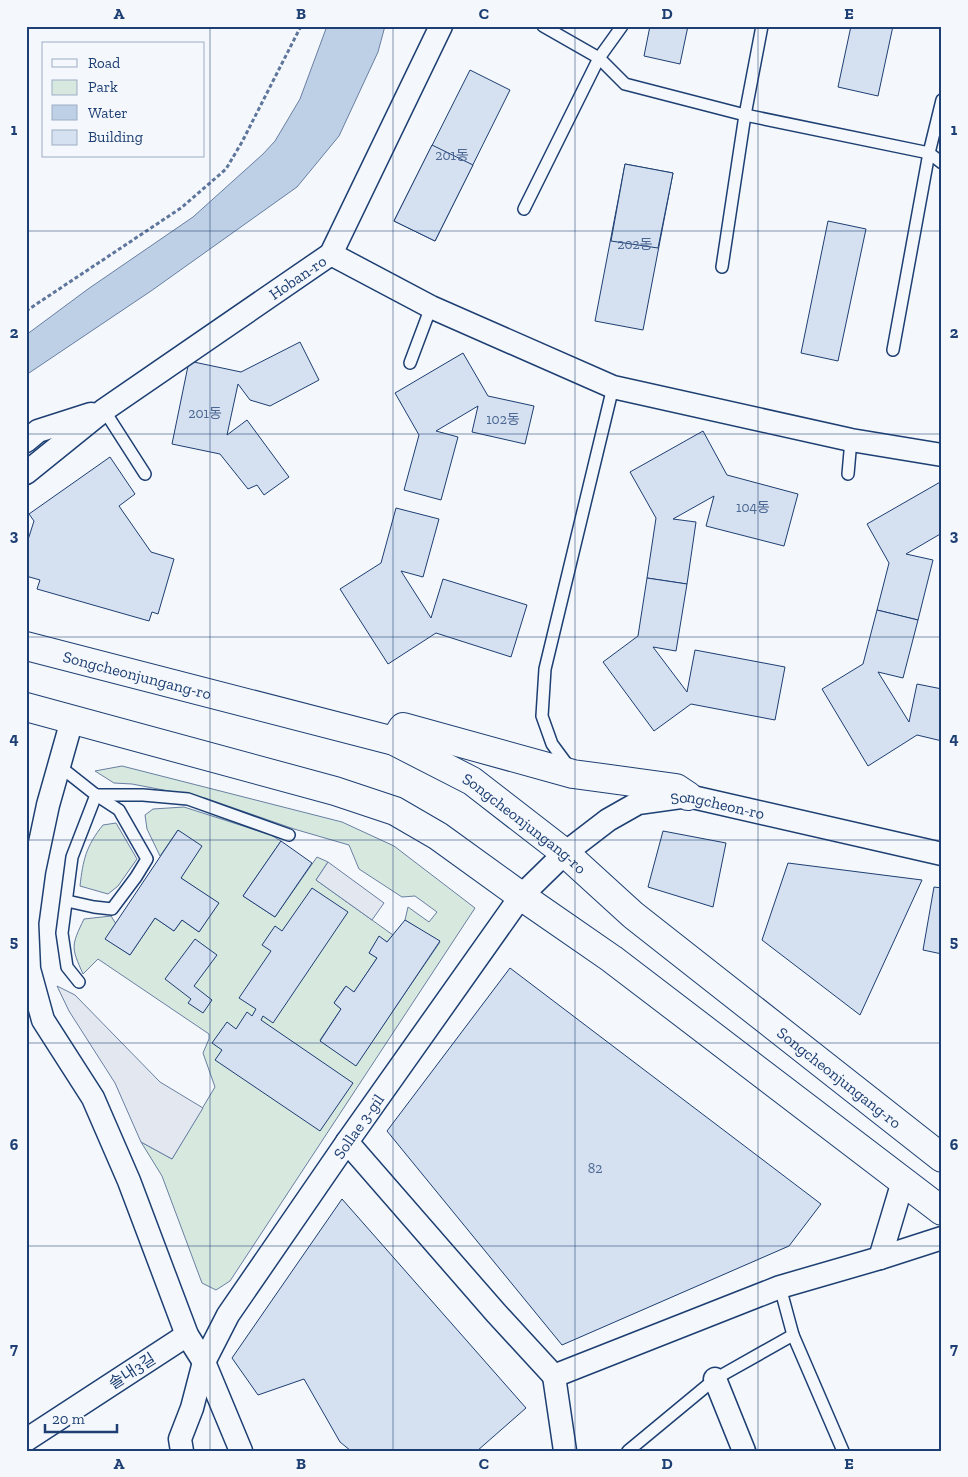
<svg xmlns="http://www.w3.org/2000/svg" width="968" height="1477" font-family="'Zilla Slab','Noto Sans KR',serif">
	<rect width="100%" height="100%" fill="#f4f7fb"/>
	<g fill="#d7e8df" stroke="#687fa3">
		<path d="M122,766L342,822L394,846L475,908L230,1281L216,1290L202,1283L162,1176L141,1142L172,1159L215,1087L203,1053L209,1039V1034L98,959L83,974C71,947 71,946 84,919L111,916L116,924L106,939L130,955L155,918L174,931L182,920L199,932L218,903L181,878L178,830L160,856L147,829L145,815L153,809L184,807L271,835L281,841L243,896L275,917L317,857L328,862L316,880L393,935L387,942L379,937L369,953L377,958L354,992L345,987L334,1003L341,1009L320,1040L356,1065L440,942L405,920L408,907L429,922L437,912L415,896L402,897L359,869L349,845L294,829L205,798L132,784L114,783L95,771Z"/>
		<path d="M116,823L137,859L118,886L108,894L80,886C83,860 86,846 103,825Z"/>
	</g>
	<g fill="#e3e8f0" stroke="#687fa3">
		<polygon points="328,862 384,903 372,920 316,880"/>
		<polygon points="57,986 75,995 160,1082 203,1108 172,1159 141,1142 115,1083 69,1011"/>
	</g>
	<polygon fill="#bed0e5" stroke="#687fa3" points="327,26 385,26 378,52 339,136 297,187 151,291 26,375 26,335 88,289 193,217 263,154 275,141 300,99"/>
	<g fill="#d5e0f0" stroke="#1d3f73">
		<polygon points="650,26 688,26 680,64 644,56"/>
		<polygon points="851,26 893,26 878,96 838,87"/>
		<polygon points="470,70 510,90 435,241 394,221"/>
		<polygon points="432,145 473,165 435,241 394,221"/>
		<polygon points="625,164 673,173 643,330 595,321"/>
		<polygon points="625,164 673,173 658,248 611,241"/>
		<polygon points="828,221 866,229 838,361 801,353"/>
		<polygon points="300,342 319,380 270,406 250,400 238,384 227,435 247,420 289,477 264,495 257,485 248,489 220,454 172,444 189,361 241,372"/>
		<polygon points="463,353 488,396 534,406 525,444 472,432 478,406 436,431 458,437 441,500 404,490 419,435 395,393"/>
		<polygon points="703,431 727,475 798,494 784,546 706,526 714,496 673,519 696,522 687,584 647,578 656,518 630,472"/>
		<polygon points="110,457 135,494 119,506 151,552 174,559 158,614 152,612 149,621 37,589 40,580 26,576 26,546 34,521 29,514"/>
		<polygon points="942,481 942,533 906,554 933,560 918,620 877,610 889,563 867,524"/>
		<polygon points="396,508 439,519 423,577 401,571 431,618 443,579 527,605 511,657 436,633 388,664 340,589 381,563"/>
		<polygon points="647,578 687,584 676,651 653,647 687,692 695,650 785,667 775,720 691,704 654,731 603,662 638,636"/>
		<polygon points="877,610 918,620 903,678 878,672 909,722 917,684 942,689 942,741 917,735 868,766 822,689 863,664"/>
		<polygon points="178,830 202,846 181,878 219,903 199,932 182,920 174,931 155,918 130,955 105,939"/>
		<polygon points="663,831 726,843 713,907 648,887"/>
		<polygon points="281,841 312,863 275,917 243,896"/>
		<polygon points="788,863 922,880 860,1015 762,940"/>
		<polygon points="934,887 942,888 942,954 923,950"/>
		<polygon points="312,888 348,912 273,1023 263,1016 261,1020 353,1083 320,1131 215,1060 222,1050 212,1043 227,1022 236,1029 247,1012 252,1016 256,1009 239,998 271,951 262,945 275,926 282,931"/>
		<polygon points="405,920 440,941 356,1066 320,1041 341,1009 334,1003 346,986 354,992 377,958 369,953 379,936 387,942"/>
		<polygon points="195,939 217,955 194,986 212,1000 203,1013 188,1003 191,999 165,979"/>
		<polygon points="510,968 821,1204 789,1246 562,1345 387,1131"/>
		<polygon points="342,1199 526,1408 477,1451 351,1451 340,1442 304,1379 258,1395 232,1358"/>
	</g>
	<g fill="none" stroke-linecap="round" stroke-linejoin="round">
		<g stroke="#1d3f73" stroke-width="14">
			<g id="service">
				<polyline points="543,26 599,58 625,84 745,115 929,153 942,163"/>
				<polyline points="524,209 599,58 622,26"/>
				<polyline points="722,267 745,115 762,26"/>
				<polyline points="893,350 929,153 942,100"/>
				<polyline points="410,363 431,307"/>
				<polyline points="104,410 145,474"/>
				<polyline points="848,474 851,440"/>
				<polyline points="58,765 96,795 72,857 62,933 67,967 79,982"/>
				<polyline points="569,767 552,744 542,716 545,669 613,387"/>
				<polyline points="96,795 143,795 188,799 289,835"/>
				<polyline points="67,901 94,907 112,909 136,877 147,859 119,810 96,795"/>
				<polyline points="780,1287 793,1335 843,1451"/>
				<polyline points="628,1451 715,1379 793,1335"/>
			</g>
		</g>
		<g stroke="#1d3f73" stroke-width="25">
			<g id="minor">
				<polyline points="331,254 431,307 613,387 851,440 942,455"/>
				<polyline points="26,441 38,431 91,414"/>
				<path id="s1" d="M26,473L104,410L331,254L441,26"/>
				<polyline points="72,720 48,805 34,871 27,923 29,969 43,1020 93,1098 129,1181 187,1335 204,1362 241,1451"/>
				<polyline points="347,1142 496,1313 554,1376 780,1287 880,1258 942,1238"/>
				<polyline points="880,1258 903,1181"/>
				<polyline points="554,1376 565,1451"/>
				<polyline points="715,1379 744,1451"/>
				<polyline points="26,1440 187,1335"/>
				<path id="s2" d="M182,1451L180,1439L192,1408L204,1362L228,1315L347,1142L521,896L565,853L608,820L638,803L688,796L942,854"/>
			</g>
		</g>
		<g stroke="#1d3f73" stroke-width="30">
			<g id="tertiary">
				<path id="s3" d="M26,646L394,741L472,781L565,853L633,915L942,1158"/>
				<polyline points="26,707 335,791 395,811 438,836 521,896 612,959 942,1211"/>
				<polyline points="394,741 403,727 573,774 676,788 688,796"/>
			</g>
		</g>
		<polyline stroke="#5e769c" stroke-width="3" stroke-dasharray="4 2.5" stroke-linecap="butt" points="26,311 181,208 226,169 242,142 301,26"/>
		<use href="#service" stroke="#f4f7fb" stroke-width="11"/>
		<use href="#minor" stroke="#f4f7fb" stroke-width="22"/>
		<use href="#tertiary" stroke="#f4f7fb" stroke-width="28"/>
	</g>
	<path fill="none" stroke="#1d3f73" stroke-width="1" stroke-opacity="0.55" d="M210,26V1451M393,26V1451M575,26V1451M758,26V1451M26,231H942M26,434H942M26,637H942M26,840H942M26,1043H942M26,1246H942"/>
	<g text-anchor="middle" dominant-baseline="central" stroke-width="4" stroke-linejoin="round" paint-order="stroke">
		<g font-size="14" fill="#4b6792">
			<text x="452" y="155">201동</text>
			<text x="635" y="244">202동</text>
			<text x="205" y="413">201동</text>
			<text x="503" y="419">102동</text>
			<text x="753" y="507">104동</text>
			<text x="595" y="1168">82</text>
		</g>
		<g font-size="16" fill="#1d3f73" stroke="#f4f7fb">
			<text stroke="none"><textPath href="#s1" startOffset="335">Hoban-ro</textPath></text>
			<text stroke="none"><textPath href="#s3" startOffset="115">Songcheonjungang-ro</textPath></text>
			<text stroke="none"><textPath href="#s2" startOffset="888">Songcheon-ro</textPath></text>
			<text stroke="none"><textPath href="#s3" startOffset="535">Songcheonjungang-ro</textPath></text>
			<text stroke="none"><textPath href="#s3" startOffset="940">Songcheonjungang-ro</textPath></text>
			<text stroke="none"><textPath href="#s2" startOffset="375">Sollae 3-gil</textPath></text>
			<text transform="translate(132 1371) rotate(-33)">솔내3길</text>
		</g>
	</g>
	<rect width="968" height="1477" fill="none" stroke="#f4f7fb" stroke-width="55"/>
	<rect x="42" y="42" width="162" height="115" fill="#f4f7fb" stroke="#9eadc5"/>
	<rect x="52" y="59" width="25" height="8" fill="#f4f7fb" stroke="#9eadc5"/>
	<text x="88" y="68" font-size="15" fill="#1d3f73">Road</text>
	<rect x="52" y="80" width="25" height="15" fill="#d7e8df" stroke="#9eadc5"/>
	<text x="88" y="92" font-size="15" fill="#1d3f73">Park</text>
	<rect x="52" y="105" width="25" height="15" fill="#bed0e5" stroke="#9eadc5"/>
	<text x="88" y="118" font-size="15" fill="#1d3f73">Water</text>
	<rect x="52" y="130" width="25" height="15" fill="#d5e0f0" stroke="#9eadc5"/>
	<text x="88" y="142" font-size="15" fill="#1d3f73">Building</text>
	<path d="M45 1424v8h72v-8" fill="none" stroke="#1d3f73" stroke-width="2.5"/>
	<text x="52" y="1424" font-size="15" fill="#1d3f73" stroke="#f4f7fb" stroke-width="4" paint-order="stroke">20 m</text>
	<rect x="28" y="28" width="912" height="1422" fill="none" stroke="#1d3f73" stroke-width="2"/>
	<g font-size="16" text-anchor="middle" font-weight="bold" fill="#1d3f73">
		<text x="119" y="19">A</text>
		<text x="301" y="19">B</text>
		<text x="484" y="19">C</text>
		<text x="667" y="19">D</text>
		<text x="849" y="19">E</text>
		<text x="14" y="135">1</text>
		<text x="954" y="135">1</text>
		<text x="14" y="338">2</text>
		<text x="954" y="338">2</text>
		<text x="14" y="541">3</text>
		<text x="954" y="541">3</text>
		<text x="14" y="744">4</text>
		<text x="954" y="744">4</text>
		<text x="14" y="947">5</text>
		<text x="954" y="947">5</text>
		<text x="14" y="1150">6</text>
		<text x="954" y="1150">6</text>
		<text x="14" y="1354">7</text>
		<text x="954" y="1354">7</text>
		<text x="119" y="1469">A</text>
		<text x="301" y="1469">B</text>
		<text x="484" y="1469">C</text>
		<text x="667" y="1469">D</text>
		<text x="849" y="1469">E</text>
	</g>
</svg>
